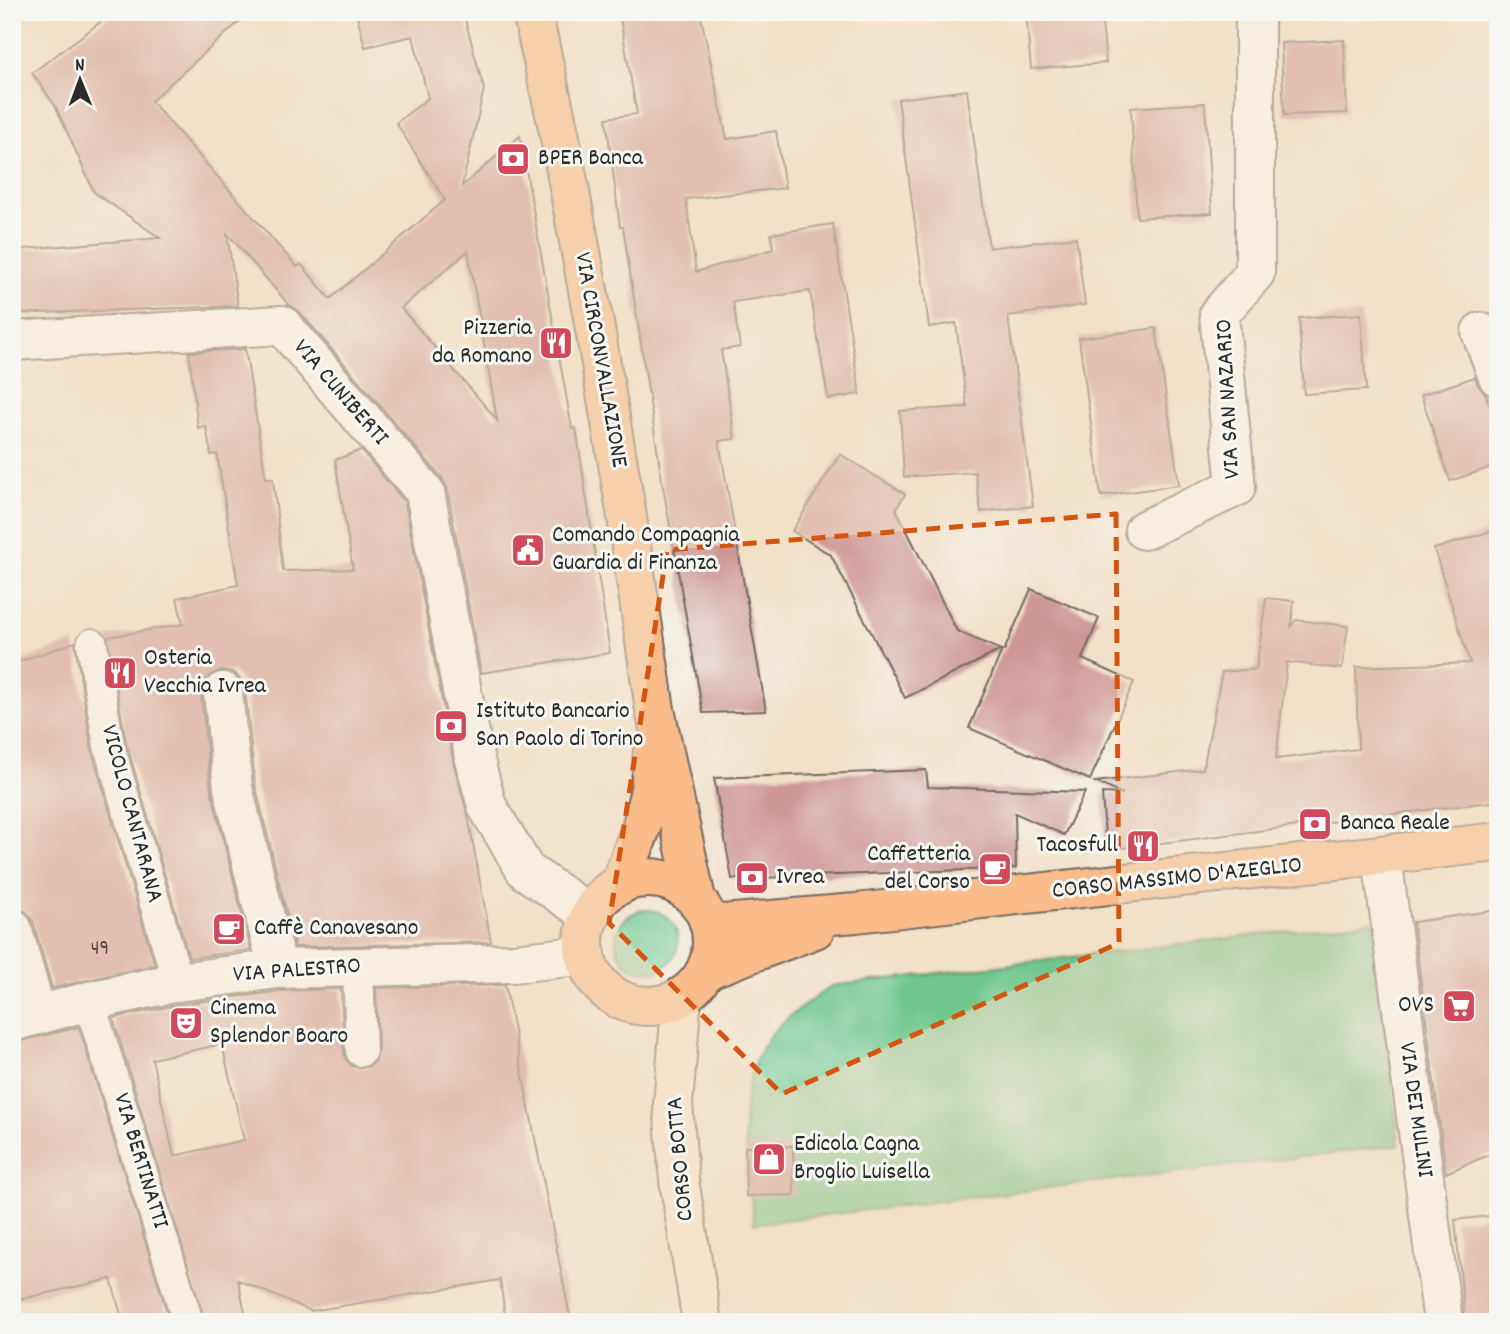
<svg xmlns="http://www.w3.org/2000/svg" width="1510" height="1334" font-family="Dekko,sans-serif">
	<rect width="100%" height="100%" fill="#f6f6f2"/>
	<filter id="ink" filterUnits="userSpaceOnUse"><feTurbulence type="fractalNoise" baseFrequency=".0143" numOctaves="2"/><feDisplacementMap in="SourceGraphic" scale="14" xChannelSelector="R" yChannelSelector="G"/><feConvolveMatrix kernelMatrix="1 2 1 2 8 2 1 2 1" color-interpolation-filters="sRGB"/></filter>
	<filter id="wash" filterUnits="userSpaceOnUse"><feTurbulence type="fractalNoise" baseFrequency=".00686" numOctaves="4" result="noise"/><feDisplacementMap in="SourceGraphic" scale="28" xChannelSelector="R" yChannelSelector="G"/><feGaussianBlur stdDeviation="1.57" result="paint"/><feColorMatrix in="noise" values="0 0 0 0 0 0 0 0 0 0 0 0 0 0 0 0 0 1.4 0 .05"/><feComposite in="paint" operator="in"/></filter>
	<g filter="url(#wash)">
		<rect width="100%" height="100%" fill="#f2e0c7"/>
		<g fill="#6fc78d" stroke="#4d795c" stroke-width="2">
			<circle cx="647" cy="941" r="31"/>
			<path d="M1373,921L1399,1145L754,1224C748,1166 731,1096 765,1043C780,1020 809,1003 831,986Z"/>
		</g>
		<g id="blocks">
			<g fill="#ce9794" fill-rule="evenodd">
				<path d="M114,12H250L151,101L297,267L301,264L330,299L445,200L396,123L428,98L413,36L365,47L356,12H463L484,89L462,186L520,136L572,429L576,428L610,653L481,673L447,488L442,478L299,311L288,304L227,233L238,306L12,314V250L160,238L94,192L56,107L32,73ZM468,251L497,420L401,308Z"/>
				<polygon points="619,12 700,12 727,139 776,131 785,188 686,199 696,272 773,249 771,234 833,224 860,394 828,399 810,291 733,302 740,347 721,350 735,439 719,441 766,711 703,713 662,481 623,227 620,227 606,118 637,114"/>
				<polygon points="1026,12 1101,12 1106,63 1031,69"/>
				<polygon points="1344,40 1347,113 1284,115 1281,43"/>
				<polygon points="967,90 989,248 1076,237 1085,305 1008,316 1033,506 981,512 975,472 904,477 900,411 967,407 956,323 929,327 898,99"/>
				<polygon points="1205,103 1212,213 1137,218 1131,108"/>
				<polygon points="1361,314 1366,390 1304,394 1299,318"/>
				<polygon points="1156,328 1179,485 1101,496 1079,338"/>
				<polygon points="245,349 266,478 273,478 283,571 353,569 335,460 361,450 405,502 454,765 468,816 491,942 295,947 255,784 245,689 241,680 233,672 221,670 210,675 203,684 201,694 211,790 251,950 189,958 126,742 107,637 183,624 177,598 238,585 217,454 211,455 206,426 198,428 189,352"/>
				<polygon points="1475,377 1478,385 1486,395 1498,430 1498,465 1450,481 1421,395"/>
				<polygon points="840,454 905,494 896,509 957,631 1001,650 905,698 831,555 792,531"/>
				<polygon points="1498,529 1498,801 1106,850 1102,793 1123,794 1095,782 1203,769 1222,672 1256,669 1266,598 1294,601 1291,626 1296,620 1348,626 1342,669 1287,662 1276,759 1358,749 1356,667 1470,663 1434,549"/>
				<polygon points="1031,589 1099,618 1082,659 1134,682 1090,780 969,728 1002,650 1004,651"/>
				<polygon points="75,642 92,751 155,965 52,988 33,921 27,912 12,907 12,664"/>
				<polygon points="926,770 928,787 1085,792 1064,835 1015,813 1016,868 732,879 714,778"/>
				<polygon points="1498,910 1498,1151 1446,1173 1413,922"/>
				<path d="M505,985L571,1322H506L500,1280L311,1311L238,1280L247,1322H205L113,1018L182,1004L280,991L341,989L344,1052L346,1060L352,1066L362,1068L371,1065L376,1060L378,1051L376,988ZM222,1044L244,1140L174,1156L152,1059Z"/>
				<polygon points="79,1027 170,1322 123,1322 111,1279 12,1301 12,1043"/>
				<polygon points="793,1146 794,1195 746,1196 745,1147"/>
				<polygon points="1498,1215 1498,1322 1465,1322 1455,1220"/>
			</g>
		</g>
	</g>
	<g filter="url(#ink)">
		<use href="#blocks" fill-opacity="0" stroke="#716a62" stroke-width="2"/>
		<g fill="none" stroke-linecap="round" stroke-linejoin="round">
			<g stroke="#716a62" stroke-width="33">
				<g id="pedestrian">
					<polyline points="92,644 109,746 178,982"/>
					<polyline points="358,966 361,1051"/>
					<polyline points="89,1001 188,1322"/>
				</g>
			</g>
			<g stroke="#716a62" stroke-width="42">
				<g id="minor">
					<polyline points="1481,332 1498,377"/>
					<polyline points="12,341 282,325 425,492 475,761 487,806 526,871 591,915"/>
					<polyline points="1144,530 1236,487 1219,314 1255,273 1255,12"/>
					<polyline points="223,692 233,788 278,969"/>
					<polyline points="12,928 37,1015"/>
					<polyline points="12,1022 89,1001 178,982 278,969 514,963 586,955"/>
				</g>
			</g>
			<g stroke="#716a62" stroke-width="42">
				<polyline id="tertiary" points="1382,857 1443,1322"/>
			</g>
			<g stroke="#716a62" stroke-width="42">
				<polyline id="secondary" points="682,996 673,1104 679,1180 702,1322"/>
			</g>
			<g stroke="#716a62" stroke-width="42">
				<g id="primary">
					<polyline points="532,12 558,127 594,323 626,511 655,710 696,899"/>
					<circle cx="648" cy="942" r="64"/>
					<polyline points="620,885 641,828 650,789 653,751"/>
					<polyline points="710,925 856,913 1498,842"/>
					<polyline points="706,970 815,929"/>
				</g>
			</g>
			<use href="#pedestrian" stroke="#fff" stroke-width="30"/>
			<use href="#minor" stroke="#fff" stroke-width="38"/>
			<use href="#tertiary" stroke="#fff" stroke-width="38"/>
			<use href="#secondary" stroke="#fde4d0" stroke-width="38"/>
			<use href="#primary" stroke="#f9bc8a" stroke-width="38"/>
		</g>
	</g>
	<path d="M0 0H1510V1334H0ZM1116,514L1119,943L782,1094L609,923L667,550Z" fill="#f2e0c7" fill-opacity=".55" fill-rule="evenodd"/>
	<path fill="none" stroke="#d5540f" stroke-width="5" stroke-dasharray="14 9" stroke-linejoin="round" d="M1116,514L1119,943L782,1094L609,923L667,550Z"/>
	<defs>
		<g id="bank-square" transform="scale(1.75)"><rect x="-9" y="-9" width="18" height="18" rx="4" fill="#d1495b" stroke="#f6f6f2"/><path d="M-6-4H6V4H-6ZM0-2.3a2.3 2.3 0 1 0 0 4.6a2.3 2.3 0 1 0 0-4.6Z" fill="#fff"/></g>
		<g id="restaurant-square" transform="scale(1.75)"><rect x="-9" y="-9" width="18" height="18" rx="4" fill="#d1495b" stroke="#f6f6f2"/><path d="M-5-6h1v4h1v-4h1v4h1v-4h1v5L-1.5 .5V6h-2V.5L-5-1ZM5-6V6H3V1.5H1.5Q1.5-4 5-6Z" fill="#fff"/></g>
		<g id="civic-square" transform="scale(1.75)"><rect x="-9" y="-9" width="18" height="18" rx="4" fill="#d1495b" stroke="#f6f6f2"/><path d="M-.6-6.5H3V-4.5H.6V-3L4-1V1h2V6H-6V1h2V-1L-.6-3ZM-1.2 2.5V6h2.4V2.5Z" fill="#fff"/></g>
		<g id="cafe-square" transform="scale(1.75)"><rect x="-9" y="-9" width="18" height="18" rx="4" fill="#d1495b" stroke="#f6f6f2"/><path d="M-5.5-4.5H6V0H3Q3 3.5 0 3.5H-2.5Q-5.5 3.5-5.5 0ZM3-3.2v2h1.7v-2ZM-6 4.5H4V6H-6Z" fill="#fff"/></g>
		<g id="supermarket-square" transform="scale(1.75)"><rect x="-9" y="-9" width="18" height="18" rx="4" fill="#d1495b" stroke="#f6f6f2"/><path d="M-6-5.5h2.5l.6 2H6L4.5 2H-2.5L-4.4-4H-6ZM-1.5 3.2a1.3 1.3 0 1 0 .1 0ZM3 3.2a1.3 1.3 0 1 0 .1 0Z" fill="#fff"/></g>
		<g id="theatre-square" transform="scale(1.75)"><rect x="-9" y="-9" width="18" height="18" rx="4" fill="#d1495b" stroke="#f6f6f2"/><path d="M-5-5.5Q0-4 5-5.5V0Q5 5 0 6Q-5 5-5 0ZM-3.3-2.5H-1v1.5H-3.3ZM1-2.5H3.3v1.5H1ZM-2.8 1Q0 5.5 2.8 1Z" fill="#fff"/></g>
		<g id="shop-square" transform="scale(1.75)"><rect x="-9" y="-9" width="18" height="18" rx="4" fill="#d1495b" stroke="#f6f6f2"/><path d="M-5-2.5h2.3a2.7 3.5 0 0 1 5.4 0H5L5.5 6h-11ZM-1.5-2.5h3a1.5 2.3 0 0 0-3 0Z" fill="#fff"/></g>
	</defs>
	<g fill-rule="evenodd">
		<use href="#bank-square" x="513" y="159"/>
		<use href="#restaurant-square" x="556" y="343"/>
		<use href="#civic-square" x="528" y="550"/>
		<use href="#restaurant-square" x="120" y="673"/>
		<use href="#bank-square" x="451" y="726"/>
		<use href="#bank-square" x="1315" y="824"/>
		<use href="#restaurant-square" x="1143" y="846"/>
		<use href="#cafe-square" x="995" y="869"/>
		<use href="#bank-square" x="752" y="878"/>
		<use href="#cafe-square" x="229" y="929"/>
		<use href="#supermarket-square" x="1459" y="1006"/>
		<use href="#theatre-square" x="186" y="1023"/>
		<use href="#shop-square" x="769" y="1159"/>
	</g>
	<g text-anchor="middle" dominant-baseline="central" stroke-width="6" stroke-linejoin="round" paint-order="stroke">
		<g font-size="21" fill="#544645">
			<text x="100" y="950">49</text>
		</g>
		<g font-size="24" fill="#2b2b2b" stroke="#f6f6f2" text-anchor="start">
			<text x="538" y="159">BPER Banca</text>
			<text x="532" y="329" text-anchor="end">Pizzeria<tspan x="532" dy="28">da Romano</tspan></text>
			<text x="552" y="536">Comando Compagnia<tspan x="552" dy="28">Guardia di Finanza</tspan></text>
			<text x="144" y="659">Osteria<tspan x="144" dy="28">Vecchia Ivrea</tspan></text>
			<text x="476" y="712">Istituto Bancario<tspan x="476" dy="28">San Paolo di Torino</tspan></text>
			<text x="1340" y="824">Banca Reale</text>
			<text x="1118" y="846" text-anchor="end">Tacosfull</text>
			<text x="970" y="855" text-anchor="end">Caffetteria<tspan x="970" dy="28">del Corso</tspan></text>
			<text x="776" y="878">Ivrea</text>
			<text x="254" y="929">Caffè Canavesano</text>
			<text x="1434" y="1006" text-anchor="end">OVS</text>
			<text x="210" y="1009">Cinema<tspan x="210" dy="28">Splendor Boaro</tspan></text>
			<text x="794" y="1145">Edicola Cagna<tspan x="794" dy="28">Broglio Luisella</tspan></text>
		</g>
		<g font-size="24" fill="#2b2b2b" stroke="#f6f6f2">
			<text transform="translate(600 360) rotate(80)">VIA CIRCONVALLAZIONE</text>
			<text transform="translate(340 393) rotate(49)">VIA CUNIBERTI</text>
			<text transform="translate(1229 399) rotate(-93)">VIA SAN NAZARIO</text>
			<text transform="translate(131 814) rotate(75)">VICOLO CANTARANA</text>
			<text transform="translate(1177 879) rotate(-6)">CORSO MASSIMO D'AZEGLIO</text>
			<text transform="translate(297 971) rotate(-4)">VIA PALESTRO</text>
			<text transform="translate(1415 1110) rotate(82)">VIA DEI MULINI</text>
			<text transform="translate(681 1159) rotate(-95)">CORSO BOTTA</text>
			<text transform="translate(140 1161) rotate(73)">VIA BERTINATTI</text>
		</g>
	</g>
	<rect width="1510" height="1334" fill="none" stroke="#f6f6f2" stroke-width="42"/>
	<g transform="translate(80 80) rotate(359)" stroke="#f6f6f2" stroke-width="5" paint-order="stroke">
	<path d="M0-5L12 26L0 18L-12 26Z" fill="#2b2b2b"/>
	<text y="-10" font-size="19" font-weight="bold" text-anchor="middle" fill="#2b2b2b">N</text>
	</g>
</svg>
